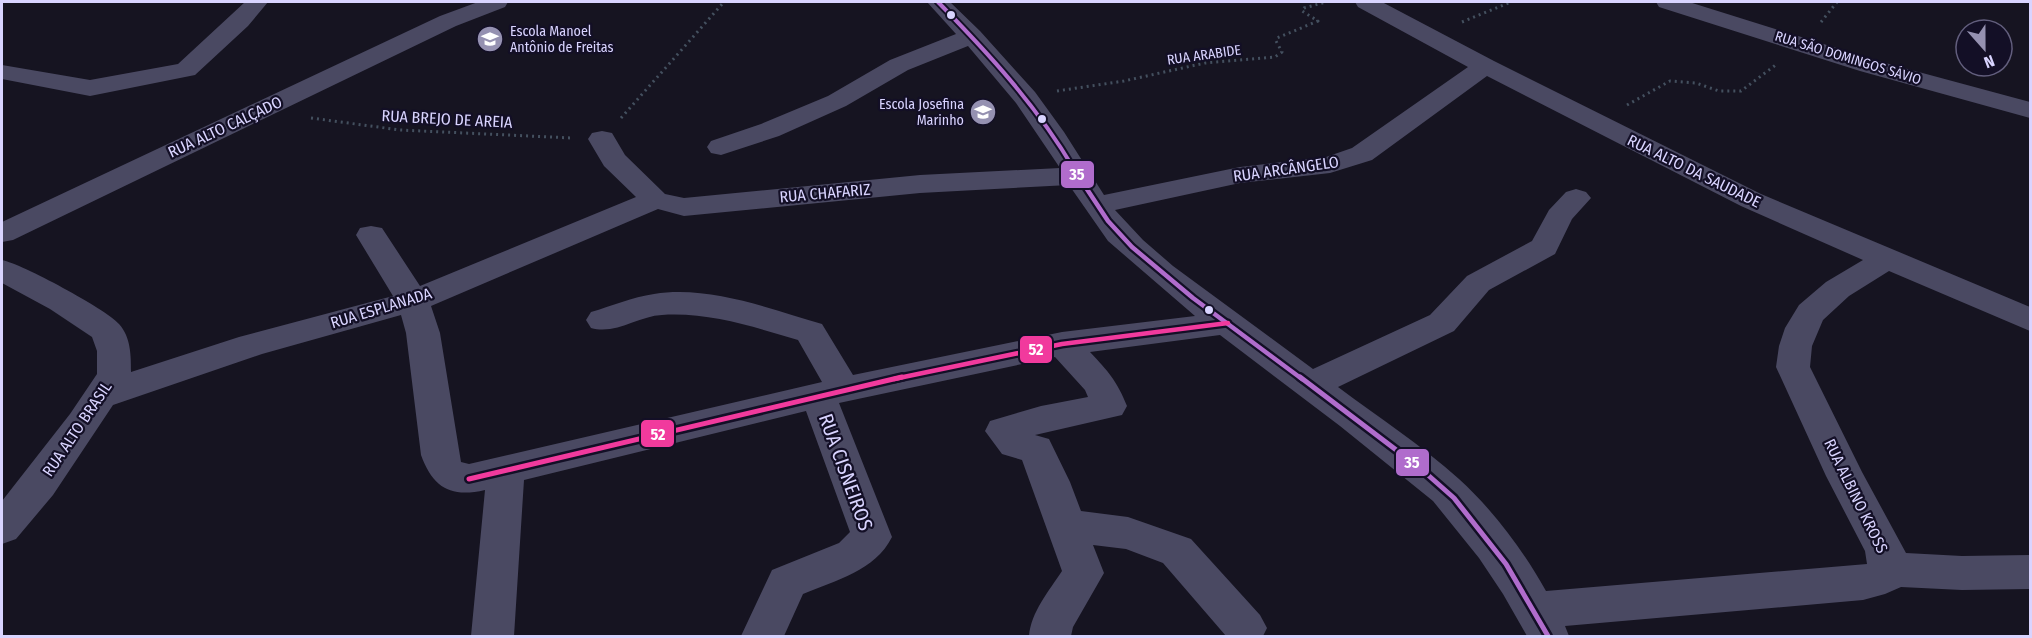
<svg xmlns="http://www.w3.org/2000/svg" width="2032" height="638" font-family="'Fira Sans Condensed',sans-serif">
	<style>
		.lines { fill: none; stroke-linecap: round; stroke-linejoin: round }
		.path { stroke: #44505f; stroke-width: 3; stroke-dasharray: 2 4; stroke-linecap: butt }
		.minor { fill: #4a4962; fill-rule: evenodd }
		.bus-1-far2-casing { stroke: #130f26; stroke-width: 8 }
		.bus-1-far1-casing { stroke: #130f26; stroke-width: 9 }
		.bus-1-casing { stroke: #130f26; stroke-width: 10 }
		.bus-2-far1-casing { stroke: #130f26; stroke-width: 9 }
		.bus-2-casing { stroke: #130f26; stroke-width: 10 }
		.bus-1-far2 { stroke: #b06ccc; stroke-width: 4 }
		.bus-1-far1 { stroke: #b06ccc; stroke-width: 4.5 }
		.bus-1 { stroke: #b06ccc; stroke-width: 5 }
		.bus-2-far1 { stroke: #f13a9d; stroke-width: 4.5 }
		.bus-2 { stroke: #f13a9d; stroke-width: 5 }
		.bus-dot { fill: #d9d4ff; stroke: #130f26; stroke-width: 2 }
		.labels { text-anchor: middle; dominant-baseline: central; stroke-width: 4.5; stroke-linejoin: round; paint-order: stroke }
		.far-poi-label { font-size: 14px; fill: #d9d4ff; stroke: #130f26; text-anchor: start }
		.far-street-label { font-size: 14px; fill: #d9d4ff; stroke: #130f26 }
		.street-label { font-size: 16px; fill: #d9d4ff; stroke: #130f26 }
		.near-street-label { font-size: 20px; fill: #d9d4ff; stroke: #130f26 }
		.line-badge { stroke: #130f26; stroke-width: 2 }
		.badge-label { font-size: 16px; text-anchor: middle; font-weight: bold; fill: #fff }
	</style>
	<rect width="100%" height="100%" fill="#161421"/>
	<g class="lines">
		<!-- path -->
		<path class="path" d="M1462,22L1511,2
			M1821,22L1837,2
			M1057,91L1124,81L1205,63L1275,57L1282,52L1276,41L1277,38L1318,21L1302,11L1304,8L1326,2
			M1627,105L1670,81L1696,83L1719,91H1741L1777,64
			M311,118L400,130L572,138
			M621,118L724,2"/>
		<!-- minor -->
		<path class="minor" d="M245,2H268L248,26L195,75L90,96L2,79V65L90,80L178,64Z
			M478,2H508L505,7L456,26L13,240L2,242V222L440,16Z
			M927,2H950L980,31L1035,92L1064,132L1104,195L1240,167L1326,157L1352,148L1468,67L1358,7L1355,2H1382L1494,61L1761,194L2030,307V331L1889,271L1849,296L1823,320L1812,346L1810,367L1862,472L1906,553L1962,556L2030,555V589L1962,590L1901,587L1885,594L1863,600L1565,626L1569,636H1527L1503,594L1479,558L1433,501L1340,426L1220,335L1090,352C1108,371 1117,381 1127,406L1122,415L1035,435L1049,439L1070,482L1081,511L1128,517L1191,539L1260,615L1267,628L1263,636H1226L1163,563L1126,549L1093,545L1104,573L1073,627L1071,636H1029C1031,612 1049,591 1062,571L1022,460L1002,454L985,431L990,421L1041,406L1088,397L1085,390L1055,357L839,403L892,537C875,571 836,580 803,594L784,636H741L772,570L839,543L850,532L806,411L524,480L514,636H471L485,490C451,498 433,488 421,455L406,333L401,315L262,354L113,405L53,495L16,539L2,544V501L70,414L97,374V351L92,337L50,309L2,283V260C22,264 106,309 119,324C131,337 131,356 131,372L239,337L393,296L356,235L360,228L371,226L382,228L420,286L636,197L604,166L588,139L592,133L602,131L612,133L625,155L665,194L684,198L920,175L1060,168L1016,103L968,46L908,70L846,106L779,136L721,155L711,153L707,147L711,141L761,124L828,96L890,60L956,34ZM1487,76L1741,206L1863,260L1826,282L1799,305L1785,328L1779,346L1776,367L1826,476L1865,551L1867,564L1546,591C1523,550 1493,510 1459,479C1421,445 1378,417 1338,387L1454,331L1489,290L1555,254L1572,219L1591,198L1586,192L1576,189L1566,192L1549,210L1532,241L1467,276L1430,315L1313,369L1173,266L1143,240L1115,210L1240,183L1330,173L1372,160ZM1069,185L1108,241L1195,316L1062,332L853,375L822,324C770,309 709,285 654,294C632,297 612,306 591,312L586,320L591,328C616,335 638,316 662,315C709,312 754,327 798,340L822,382L469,464L461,462L440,333L431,306L658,209L684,216L920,193Z
			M1656,2H1689L1878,61L2030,102V118L1860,71L1659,7Z"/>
		<defs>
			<path id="bus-1-far2" d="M938,2C989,54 1037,106 1074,169"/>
			<path id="bus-1-far1" d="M1073,168L1108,221L1132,247L1193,298L1302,379"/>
			<path id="bus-1" d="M1300,377L1420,468L1454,498L1506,564L1548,636"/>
			<path id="bus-2-far1" d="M894,379L1062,344L1228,323"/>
			<path id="bus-2" d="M469,479L902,377"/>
		</defs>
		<!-- bus-1-far2 casing -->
		<use href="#bus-1-far2" class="bus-1-far2-casing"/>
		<!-- bus-1-far1 casing -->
		<use href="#bus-1-far1" class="bus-1-far1-casing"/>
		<!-- bus-1 casing -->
		<use href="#bus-1" class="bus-1-casing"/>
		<!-- bus-2-far1 casing -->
		<use href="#bus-2-far1" class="bus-2-far1-casing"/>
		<!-- bus-2 casing -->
		<use href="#bus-2" class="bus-2-casing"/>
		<!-- bus-1-far2 -->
		<use href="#bus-1-far2" class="bus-1-far2"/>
		<!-- bus-1-far1 -->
		<use href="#bus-1-far1" class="bus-1-far1"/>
		<!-- bus-1 -->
		<use href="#bus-1" class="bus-1"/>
		<!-- bus-2-far1 -->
		<use href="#bus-2-far1" class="bus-2-far1"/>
		<!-- bus-2 -->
		<use href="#bus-2" class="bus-2"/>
	</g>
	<!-- icons -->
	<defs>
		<symbol id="school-disc" viewBox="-11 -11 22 22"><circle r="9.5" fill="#9591b1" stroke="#130f26"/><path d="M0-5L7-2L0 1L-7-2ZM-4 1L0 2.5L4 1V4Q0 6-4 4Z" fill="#fff"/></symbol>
	</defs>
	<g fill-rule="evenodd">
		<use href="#school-disc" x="475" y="24" width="30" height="30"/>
		<use href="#school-disc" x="968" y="97" width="30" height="30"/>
	</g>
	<!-- markers -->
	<g class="bus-dot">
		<circle cx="951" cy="15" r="5"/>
		<circle cx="1042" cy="119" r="5"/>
		<circle cx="1209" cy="310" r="5"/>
	</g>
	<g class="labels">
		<!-- far-poi labels -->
		<g class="far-poi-label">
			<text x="510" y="31">Escola Manoel<tspan x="510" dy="16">Antônio de Freitas</tspan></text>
			<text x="964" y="104" text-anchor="end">Escola Josefina<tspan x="964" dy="16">Marinho</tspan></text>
		</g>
		<!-- far-street labels -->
		<g class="far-street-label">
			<text transform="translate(1204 55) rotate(-8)">RUA ARABIDE</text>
			<text transform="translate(1848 58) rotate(17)">RUA SÃO DOMINGOS SÁVIO</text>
		</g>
		<!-- street labels -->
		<g class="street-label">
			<text transform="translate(447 119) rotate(3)">RUA BREJO DE AREIA</text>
			<text transform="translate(225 127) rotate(-25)">RUA ALTO CALÇADO</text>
			<text transform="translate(1286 169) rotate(-8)">RUA ARCÂNGELO</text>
			<text transform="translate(1694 171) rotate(26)">RUA ALTO DA SAUDADE</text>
			<text transform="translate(825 193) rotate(-5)">RUA CHAFARIZ</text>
			<text transform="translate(381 308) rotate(-17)">RUA ESPLANADA</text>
			<text transform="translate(77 429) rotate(-56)">RUA ALTO BRASIL</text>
			<text transform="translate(1856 496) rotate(64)">RUA ALBINO KROSS</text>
		</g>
		<!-- near-street labels -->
		<g class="near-street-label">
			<text transform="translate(846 472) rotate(70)">RUA CISNEIROS</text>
		</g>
	</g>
	<g class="line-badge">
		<rect x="1060" y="160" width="35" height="29" rx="6" fill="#b06ccc"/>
		<rect x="1019" y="335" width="34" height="29" rx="6" fill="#f13a9d"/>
		<rect x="640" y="419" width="35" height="29" rx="6" fill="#f13a9d"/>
		<rect x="1395" y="448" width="35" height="29" rx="6" fill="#b06ccc"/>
	</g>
	<g class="badge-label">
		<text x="1077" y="180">35</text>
		<text x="1036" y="355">52</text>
		<text x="658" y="440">52</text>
		<text x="1412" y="468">35</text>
	</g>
	<!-- border -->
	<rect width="2032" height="638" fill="none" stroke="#d9d4ff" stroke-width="6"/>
	<!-- north arrow -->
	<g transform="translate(1984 48) rotate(159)"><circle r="28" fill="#130f26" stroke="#625e7d" stroke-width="1.5"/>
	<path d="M0-4.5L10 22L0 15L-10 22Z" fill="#9591b1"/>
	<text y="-9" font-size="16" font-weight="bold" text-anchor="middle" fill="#d9d4ff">N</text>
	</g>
</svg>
